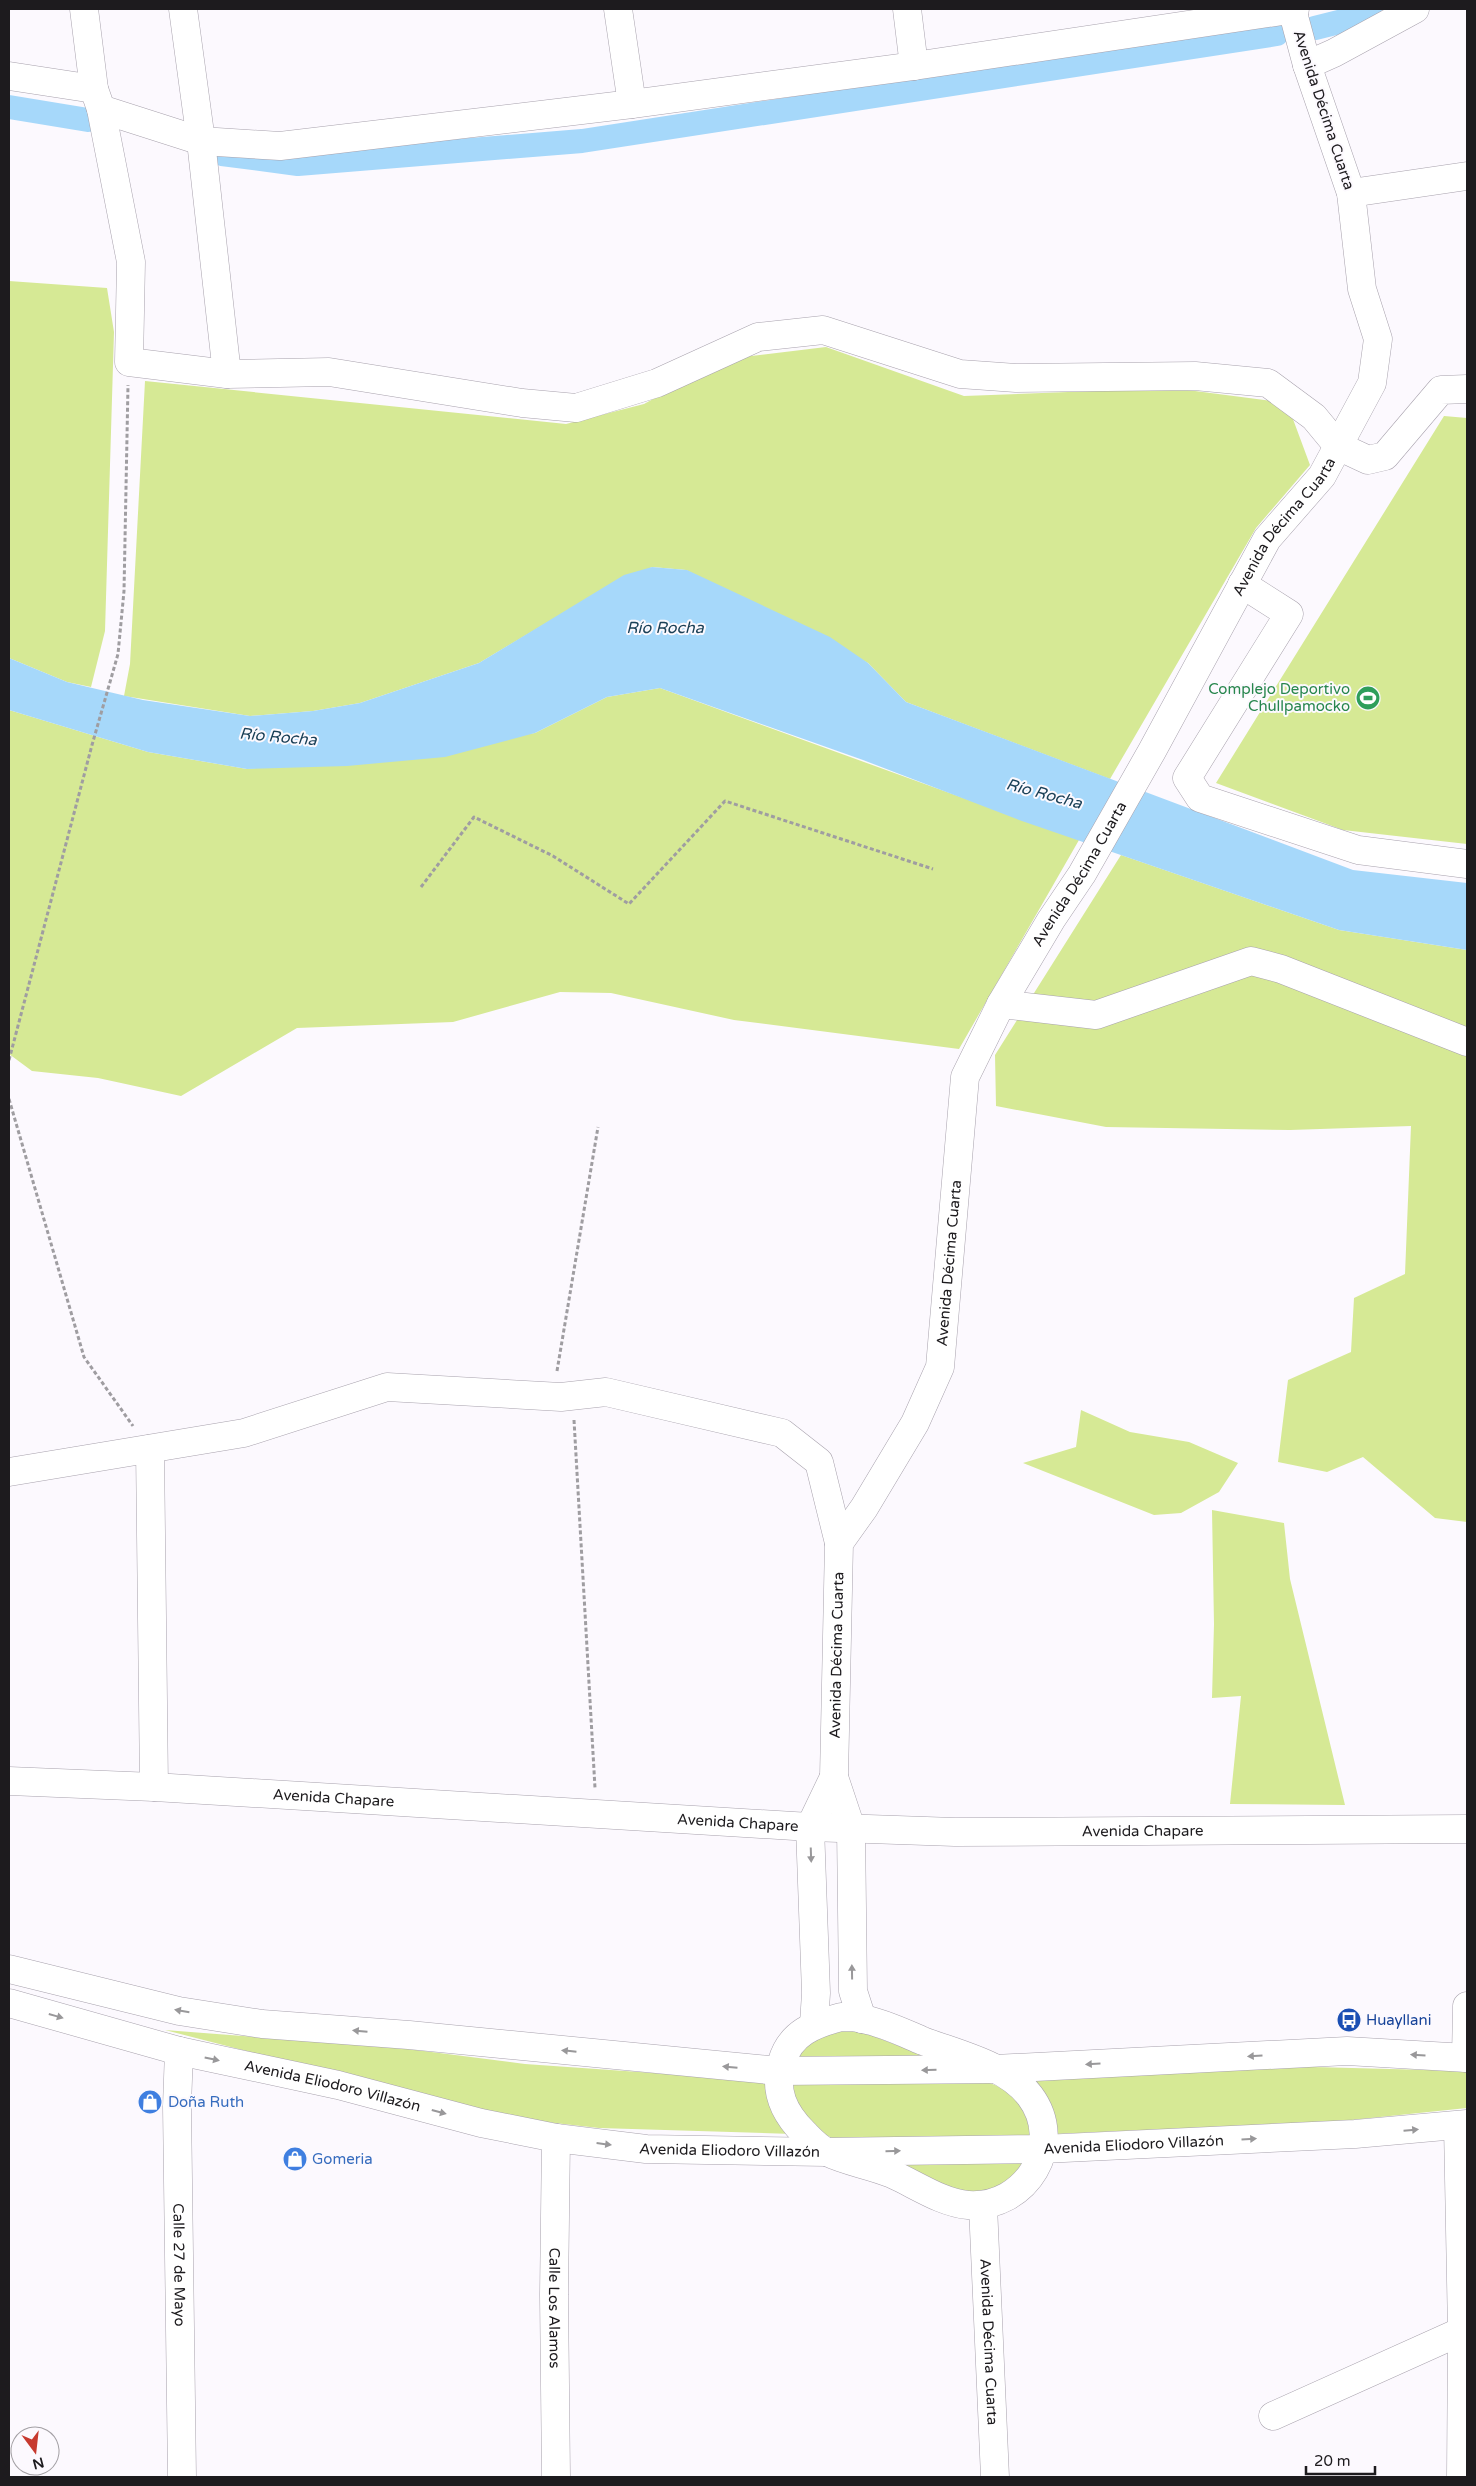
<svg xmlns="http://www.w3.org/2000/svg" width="1476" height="2486" font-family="'Varela Round',sans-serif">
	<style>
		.green { fill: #d6e995 }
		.water { fill: #a6d8fa }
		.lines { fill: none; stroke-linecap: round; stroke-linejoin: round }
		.canal { stroke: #a6d8fa; stroke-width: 24 }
		.minor-casing { stroke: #a8a2ad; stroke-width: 29 }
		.major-casing { stroke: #a8a2ad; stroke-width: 29 }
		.highway-casing { stroke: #a8a2ad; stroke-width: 29 }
		.path { stroke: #9f9da1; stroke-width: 3; stroke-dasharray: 4 2.5; stroke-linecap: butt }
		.minor { stroke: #fff; stroke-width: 28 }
		.major { stroke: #fff; stroke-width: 28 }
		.highway { stroke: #fff; stroke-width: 28 }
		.oneway { fill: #99989a }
		.labels { text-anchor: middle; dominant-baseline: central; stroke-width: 4; stroke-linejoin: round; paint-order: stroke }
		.street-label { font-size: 15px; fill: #1d1b1e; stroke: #fcf9fe }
		.leisure-label { font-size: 15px; fill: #27864d; stroke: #fcf9fe; text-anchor: end }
		.transit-label { font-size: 15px; fill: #164399; stroke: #fcf9fe; text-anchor: start }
		.shop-label { font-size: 15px; fill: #366cbe; stroke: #fcf9fe; text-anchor: start }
		.water-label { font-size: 16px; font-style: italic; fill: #1a4057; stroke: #fcf9fe }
	</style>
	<rect width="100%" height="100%" fill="#fcf9fe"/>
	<!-- green -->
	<path class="green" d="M9,281L107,288L114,332L105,631L91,687L67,682L9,658Z
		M826,347L964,396L1172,388L1287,403L1310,465L1256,528L1110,779L906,702L868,663L686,570L652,567L548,622L479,663L360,703L313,711L250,716L124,696L130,664L145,381L566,424L644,404L726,359Z
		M1444,416L1467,418V844L1343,830L1216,783Z
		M660,688L1079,840L959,1049L734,1020L611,993L560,992L453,1022L297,1028L181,1096L98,1078L32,1071L9,1054V710L148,752L247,769L535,733L607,697Z
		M1121,855L1339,930L1467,950V1522L1435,1518L1363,1457L1327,1472L1278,1462L1288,1380L1351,1352L1354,1298L1405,1274L1411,1126L1290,1130L1106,1127L996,1106L995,1055Z
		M1081,1410L1130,1432L1189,1442L1238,1463L1219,1492L1181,1513L1154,1515L1023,1463L1076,1447Z
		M1212,1510L1284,1523L1290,1579L1345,1805L1230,1804L1241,1696L1212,1698L1214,1624Z
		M165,2030L408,2049L525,2064L769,2081L793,2134L599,2128L501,2117Z
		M837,2030L860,2031L933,2059L797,2058C809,2042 819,2035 837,2030Z
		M1275,2066L1467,2071V2108L1332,2122L1055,2134L1027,2078Z
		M986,2082C1017,2091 1024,2106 1032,2137L834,2139L822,2133L798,2113L789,2083Z
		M897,2163H1025C1013,2184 988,2197 964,2193C948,2190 913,2170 897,2163Z"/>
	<!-- water -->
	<path class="water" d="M652,567L687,570L830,637L868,663L906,702L1353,870L1467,883V950L1339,930L1019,820L863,760L660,688L607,697L535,733L445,757L347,766L247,769L148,752L9,710V658L67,682L143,700L250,716L313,711L360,703L479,663L624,575Z"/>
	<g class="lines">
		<!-- canal -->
		<path class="canal" d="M1315,28L1351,19L1370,9
			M9,107L88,120
			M222,154L298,164L582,141L1277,34"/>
		<defs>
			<g id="minor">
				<path d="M84,9L94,89"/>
				<path d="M183,9L201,141L227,374"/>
				<path d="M618,9L632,104"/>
				<path d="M907,9L914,66"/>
				<path d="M1307,65L1334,53L1415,9"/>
				<path d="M9,76L94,89L101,109L201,141L280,146L632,104L914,66L1295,9"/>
				<path d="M101,109L131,262L129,362L227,374L329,372L522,403L576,408L657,383L758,337L823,330L960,374L1016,378L1195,376L1268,383L1314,417L1338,446L1368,460L1385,456L1441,390L1467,389"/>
				<path d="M1351,193L1467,176"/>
				<path d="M1242,584L1289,614L1187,778L1200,798L1358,850L1467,864"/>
				<path d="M1001,1004L1096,1015L1251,961L1281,969L1467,1042"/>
				<path d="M150,1449L154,1787"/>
				<path d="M9,1472L244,1433L387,1387L561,1397L606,1392L782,1433L819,1462L839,1543"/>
				<path id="s1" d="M179,2051L177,2106L182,2477"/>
				<path d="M1466,2058L1467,2006"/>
				<path d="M1458,2126L1462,2331L1461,2477"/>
				<path id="s2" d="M556,2138L554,2295L556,2477"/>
				<path d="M1273,2416L1462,2331"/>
			</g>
			<g id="major">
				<path id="s3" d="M9,1781L154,1787L810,1827L955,1832L1467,1829"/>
				<path d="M841,2017C848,2017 856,2017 863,2019C884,2023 904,2033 923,2041C957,2054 1007,2065 1030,2096C1066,2144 1026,2209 968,2205C942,2203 915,2184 892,2174C871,2165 847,2162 827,2152C818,2148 811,2140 804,2133C784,2113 773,2091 782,2062C790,2033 814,2024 841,2017Z"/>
				<path id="s4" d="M862,2019L853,1991L851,1828L834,1777L839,1543L864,1508L915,1423L940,1367L965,1077L1001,1004L1051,920L1082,874L1152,751L1267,539L1322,476L1372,383L1378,339L1362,289L1351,193L1307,65L1292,9"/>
				<path d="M814,2024L816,1993L810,1827L834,1777"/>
				<path id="s5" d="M983,2206L995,2477"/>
			</g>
			<g id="highway">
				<path d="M9,1969L179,2011L262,2024L409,2035L779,2071L995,2069L1347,2051L1467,2058"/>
				<path id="s6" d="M9,2003L179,2051L338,2085L481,2123L556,2138L646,2149L826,2152L1043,2149L1355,2134L1467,2124"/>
			</g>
		</defs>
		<!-- minor casing -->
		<use href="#minor" class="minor-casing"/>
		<!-- major casing -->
		<use href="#major" class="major-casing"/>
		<!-- highway casing -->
		<use href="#highway" class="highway-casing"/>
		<!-- path -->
		<path class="path" d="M421,887L474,817L553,856L629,904L725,801L933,869
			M9,1060L92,745L118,654L124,591L128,385
			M9,1099L84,1357L133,1426
			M557,1371L598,1127
			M574,1420L595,1788"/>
		<!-- minor -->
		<use href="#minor" class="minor"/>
		<!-- major -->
		<use href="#major" class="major"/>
		<!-- highway -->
		<use href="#highway" class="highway"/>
	</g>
	<!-- one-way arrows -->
	<defs><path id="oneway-solid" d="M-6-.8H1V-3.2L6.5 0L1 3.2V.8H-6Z" transform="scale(1.25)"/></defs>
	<g class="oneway">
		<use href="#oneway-solid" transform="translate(811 1855) rotate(88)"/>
		<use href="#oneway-solid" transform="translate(852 1972) rotate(-91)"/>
		<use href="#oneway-solid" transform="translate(182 2011) rotate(-170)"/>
		<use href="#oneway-solid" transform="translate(56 2016) rotate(16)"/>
		<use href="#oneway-solid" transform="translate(360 2031) rotate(-175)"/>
		<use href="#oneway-solid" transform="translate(569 2051) rotate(-174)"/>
		<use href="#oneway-solid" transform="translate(1418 2055) rotate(-177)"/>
		<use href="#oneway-solid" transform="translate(1255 2056) rotate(177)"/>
		<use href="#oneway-solid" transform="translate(212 2059) rotate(12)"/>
		<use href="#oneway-solid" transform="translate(1093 2064) rotate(177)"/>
		<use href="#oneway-solid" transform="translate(730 2067) rotate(-175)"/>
		<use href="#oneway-solid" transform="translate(929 2070) rotate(179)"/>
		<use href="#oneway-solid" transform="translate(439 2112) rotate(15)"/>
		<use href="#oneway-solid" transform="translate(1411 2130) rotate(-5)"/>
		<use href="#oneway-solid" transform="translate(1249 2139) rotate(-3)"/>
		<use href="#oneway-solid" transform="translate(604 2144) rotate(7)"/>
		<use href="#oneway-solid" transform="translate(893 2151) rotate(-1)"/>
	</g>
	<!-- icons -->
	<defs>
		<symbol id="stadium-disc" viewBox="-11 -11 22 22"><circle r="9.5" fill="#2e9e5b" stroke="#fcf9fe"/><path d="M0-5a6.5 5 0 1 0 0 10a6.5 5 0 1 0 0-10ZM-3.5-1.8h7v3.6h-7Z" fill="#fff"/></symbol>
		<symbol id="bus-disc" viewBox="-11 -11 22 22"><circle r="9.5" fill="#1a4fb4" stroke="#fcf9fe"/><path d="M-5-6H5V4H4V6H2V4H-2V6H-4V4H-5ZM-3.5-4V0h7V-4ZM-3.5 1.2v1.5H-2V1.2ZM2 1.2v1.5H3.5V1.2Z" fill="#fff"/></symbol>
		<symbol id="shop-disc" viewBox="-11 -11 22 22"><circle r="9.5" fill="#3f7fe0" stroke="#fcf9fe"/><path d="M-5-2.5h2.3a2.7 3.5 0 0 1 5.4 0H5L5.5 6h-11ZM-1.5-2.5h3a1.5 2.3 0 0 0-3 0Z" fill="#fff"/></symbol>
	</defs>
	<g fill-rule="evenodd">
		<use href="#stadium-disc" x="1354" y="684" width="28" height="28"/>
		<use href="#bus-disc" x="1335" y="2006" width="28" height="28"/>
		<use href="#shop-disc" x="136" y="2088" width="28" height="28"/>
		<use href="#shop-disc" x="281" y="2145" width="28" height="28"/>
	</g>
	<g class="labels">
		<!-- street labels -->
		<g class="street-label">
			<text transform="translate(1324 110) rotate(72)">Avenida Décima Cuarta</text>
			<text stroke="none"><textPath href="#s4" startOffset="1612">Avenida Décima Cuarta</textPath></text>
			<text stroke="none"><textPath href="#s4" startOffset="1208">Avenida Décima Cuarta</textPath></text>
			<text stroke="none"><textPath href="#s4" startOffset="788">Avenida Décima Cuarta</textPath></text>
			<text stroke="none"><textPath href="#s4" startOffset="368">Avenida Décima Cuarta</textPath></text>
			<text stroke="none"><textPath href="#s3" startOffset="325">Avenida Chapare</textPath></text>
			<text stroke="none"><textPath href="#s3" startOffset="730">Avenida Chapare</textPath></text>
			<text stroke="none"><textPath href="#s3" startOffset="1135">Avenida Chapare</textPath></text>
			<text stroke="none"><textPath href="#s6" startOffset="334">Avenida Eliodoro Villazón</textPath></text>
			<text stroke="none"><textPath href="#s6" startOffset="1142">Avenida Eliodoro Villazón</textPath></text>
			<text stroke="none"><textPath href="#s6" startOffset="738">Avenida Eliodoro Villazón</textPath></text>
			<text stroke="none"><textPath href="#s1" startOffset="214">Calle 27 de Mayo</textPath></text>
			<text stroke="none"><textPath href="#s2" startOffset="170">Calle Los Alamos</textPath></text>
			<text stroke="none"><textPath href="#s5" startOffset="136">Avenida Décima Cuarta</textPath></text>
		</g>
		<!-- leisure labels -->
		<g class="leisure-label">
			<text x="1350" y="689">Complejo Deportivo<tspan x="1350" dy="17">Chullpamocko</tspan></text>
		</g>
		<!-- transit labels -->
		<g class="transit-label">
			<text x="1366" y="2020">Huayllani</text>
		</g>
		<!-- shop labels -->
		<g class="shop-label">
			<text x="168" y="2102">Doña Ruth</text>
			<text x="312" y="2159">Gomeria</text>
		</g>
		<!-- water labels -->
		<g class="water-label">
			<text x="665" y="628">Río Rocha</text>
			<text transform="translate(278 737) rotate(5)">Río Rocha</text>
			<text transform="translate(1044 794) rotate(15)">Río Rocha</text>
		</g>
	</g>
	<!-- border -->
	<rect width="1476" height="2486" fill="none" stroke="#1d1b1e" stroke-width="20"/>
	<!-- north arrow -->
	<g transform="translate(35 2451) rotate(165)"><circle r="24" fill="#fcf9fe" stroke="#a3a0a4"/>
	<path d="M0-4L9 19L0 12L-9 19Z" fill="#c73a2f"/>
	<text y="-8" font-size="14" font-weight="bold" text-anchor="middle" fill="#1d1b1e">N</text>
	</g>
	<!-- scale -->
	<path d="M1306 2466v8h69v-8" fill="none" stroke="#1d1b1e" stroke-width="2.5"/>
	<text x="1314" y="2466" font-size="15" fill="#1d1b1e" stroke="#fcf9fe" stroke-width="4" paint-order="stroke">20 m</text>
</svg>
